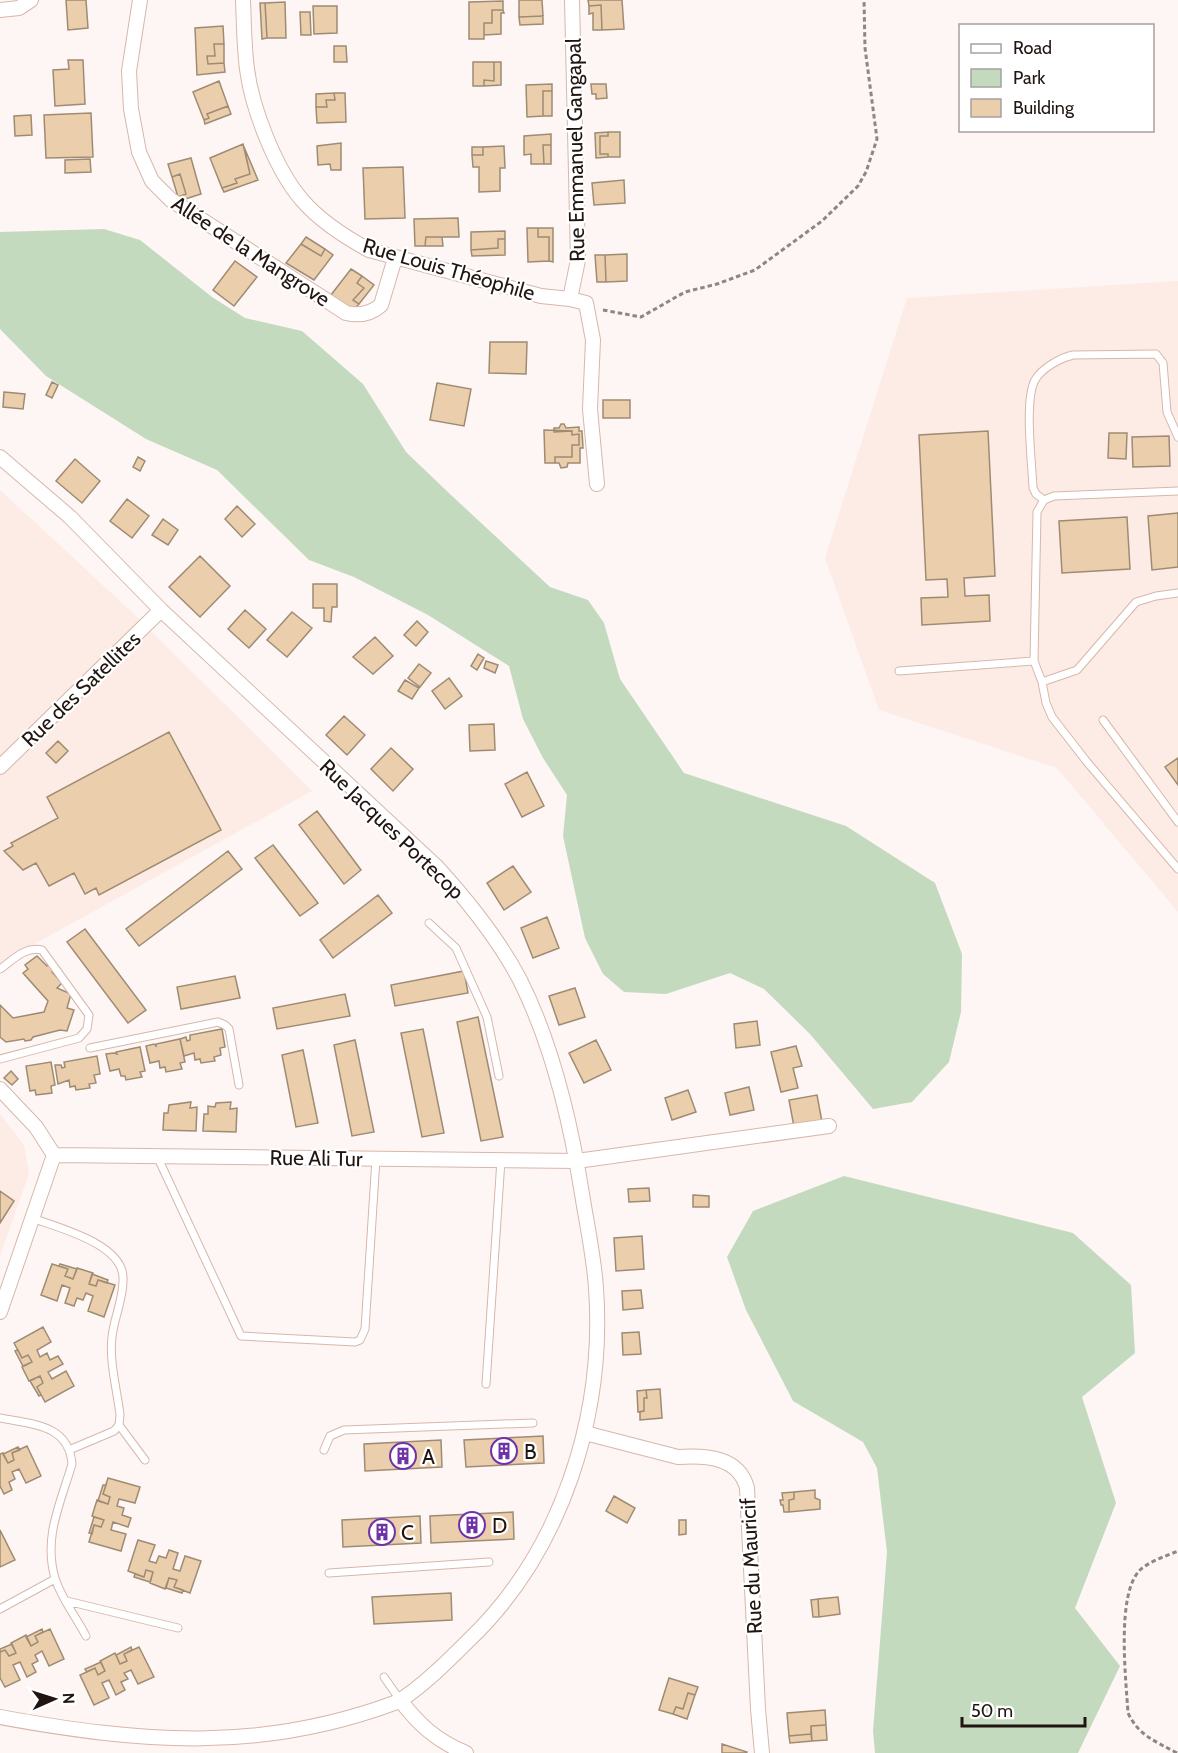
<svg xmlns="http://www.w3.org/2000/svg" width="1178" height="1753" font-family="Cabin,sans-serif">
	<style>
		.built { fill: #fdece5 }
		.green { fill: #c4dabf }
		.building { fill: #ebcfad; stroke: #9f8b73; stroke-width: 1.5 }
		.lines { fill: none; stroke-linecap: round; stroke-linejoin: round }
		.service-casing { stroke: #d7b7aa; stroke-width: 9 }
		.minor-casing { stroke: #d7b7aa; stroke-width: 16 }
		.path { stroke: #8f8582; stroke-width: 3; stroke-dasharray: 4.5 3; stroke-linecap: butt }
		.service { stroke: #fff; stroke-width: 7 }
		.minor { stroke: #fff; stroke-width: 14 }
		.labels { text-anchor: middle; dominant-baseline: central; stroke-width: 4.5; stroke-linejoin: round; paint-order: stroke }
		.street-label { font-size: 21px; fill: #211511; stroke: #fff }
		.poi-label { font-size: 21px; fill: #211511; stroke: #fff; text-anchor: start }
	</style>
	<rect width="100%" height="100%" fill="#fdf6f4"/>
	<!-- built -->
	<path class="built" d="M1178,281V912L1057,768L879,710L825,558L907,298Z
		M0,490L133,613L312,791L0,963Z
		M0,1114L24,1145L29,1174L0,1256Z"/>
	<!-- green -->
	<path class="green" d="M104,229L140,240L212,297L245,318L302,331L363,384L406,452L451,495L550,587L588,600L604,623L620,679L684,773L846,826L935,883L962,954L961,1012L949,1062L912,1102L873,1109L810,1034L764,989L730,973L666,994L624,992L603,974L585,938L563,836L567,795L543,758L523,719L509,666L428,615L354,577L309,560L217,470L146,439L46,376L0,329V232Z
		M844,1176L1073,1233L1131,1285L1135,1353L1082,1397L1116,1503L1075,1608L1120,1666L1078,1753H875L873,1731L887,1552L877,1468L863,1442L793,1401L746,1310L727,1257L753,1211Z"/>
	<!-- building -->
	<path class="building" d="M66,0H86L88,28L68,30Z
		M519,0H542L543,16L519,17Z
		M588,0H622L624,29L602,30L601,5L589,6Z
		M503,1V10H492V23H484V39H469V2Z
		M285,2L286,38H267L265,3Z
		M260,3H265L267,38L262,39Z
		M601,5L602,30H593V13L589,14V6Z
		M313,6H337V33L314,34Z
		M492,10H503L504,13H501V34L484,35V23H492Z
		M300,12H310L311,35H301Z
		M543,16V24L520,25L519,17Z
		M223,26L224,44H214L215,56H207L208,64L224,63L225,72L197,75L195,28Z
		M214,44H224V63L208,64L207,56H215Z
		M334,46H346L347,62H334Z
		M68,60H83L85,104L55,106L53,70L69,69Z
		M473,62H494V81L484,80V86H473Z
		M494,62H501V85L484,86V80L494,81Z
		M219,81L228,106L207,114L209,118L204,120L193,92Z
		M552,84V91H543V116L527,117L526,85Z
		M591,84H606L607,98L596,99V94H592Z
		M543,91H552V116H543Z
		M334,93L335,100H326L327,107H316V94Z
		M334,93H345L346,122L317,123L316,107H327L326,100H335Z
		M228,106L231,114L205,124L204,120L209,118L207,114Z
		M91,113L93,157L46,158L44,115Z
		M31,115L32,135L15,136L14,116Z
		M608,132V136H600V154H608V157L596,158L595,133Z
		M608,132H620V157H608V154H600V136H608Z
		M551,134V145H543L544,164H531V154L524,155V136Z
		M341,143V170H331L330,164L318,165L317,146Z
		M243,144L250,174L235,179L237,183L222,188L210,158Z
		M543,145H551V164H544Z
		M504,146L505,168H500V191L479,192V167H473L472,155H483V147Z
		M244,147L258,180L224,192L222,188L237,183L235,179L250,174Z
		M472,147H483V155H472Z
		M191,158L201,194L179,201L178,197L186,194L180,174L172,177L168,164Z
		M90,159L91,172L65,173V160Z
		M403,167L405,218L365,219L363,168Z
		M180,174L186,194L178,197L172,177Z
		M624,180L625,203L594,205L592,183Z
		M458,218L459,237H426L425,246H415L414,219Z
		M527,228H538V237H549V261L528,262Z
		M538,228H553V262L549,261V237H538Z
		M505,231V239H498V248L471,250V232Z
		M306,237L325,249L321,256L301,244Z
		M426,237H442L443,246H425Z
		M498,239H505V255L472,256L471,250L498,248Z
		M301,244L321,256L325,249L333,255L314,280L286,263Z
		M627,254V281L606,282L605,255Z
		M595,255H605L606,282H597Z
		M235,261L257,277L234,306L213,290Z
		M351,269L362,276L357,283L364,288L353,300L359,304L352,312L331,295Z
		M362,276L374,285L359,304L353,300L364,288L357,283Z
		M490,342H527L526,374L489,373Z
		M52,382L58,385L52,398L46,395Z
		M437,383L471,389L464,426L430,420Z
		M4,392L25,394L23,409L3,407Z
		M603,400H630V418H603Z
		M561,424H564L566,428L579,427V431H582L583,448H580V463H568L567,467L561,468L559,463H555V457H572V445H579V434L572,435V431L554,432V428H559Z
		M544,430L572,431V435L579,434V445H572V457H555V463H545Z
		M988,431L995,576L964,578L965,596L989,595L990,621L922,625L921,598L948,597L947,579L926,580L919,435Z
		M1109,433H1127L1126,459L1108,458Z
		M1169,436L1170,466L1133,467L1132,437Z
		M138,457L145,461L140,471L133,467Z
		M75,459L100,481L82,503L56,481Z
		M127,499L149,516L132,538L110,521Z
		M237,506L255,524L242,537L225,519Z
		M1178,513V567L1152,570L1148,516Z
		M1127,517L1130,569L1062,573L1059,521Z
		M163,519L178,530L168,545L152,535Z
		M200,556L230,586L200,617L169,587Z
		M313,584H337V607H332L331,622L324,621V608H313Z
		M245,610L266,629L249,648L228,629Z
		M292,612L312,628L287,657L267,640Z
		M417,621L428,632L416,646L404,635Z
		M375,637L393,656L373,674L353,657Z
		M478,654L484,658L477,670L471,666Z
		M486,661L498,665L495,673L484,668Z
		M419,664L431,673L420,687L408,678Z
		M449,678L462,696L445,709L432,691Z
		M405,680L419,688L412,699L398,691Z
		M344,716L365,735L347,755L326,735Z
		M494,724L495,750L470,751L469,725Z
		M169,732L221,830L99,895L96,888L85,894L74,873L49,886L36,863L23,870L4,851L13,846L11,843L58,818L47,797Z
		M58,741L68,751L56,763L46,753Z
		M391,748L413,769L393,791L371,769Z
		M1178,758V785L1165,767Z
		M527,772L544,806L522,817L505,784Z
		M317,811L361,870L344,884L299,825Z
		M273,845L318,903L300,916L255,858Z
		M228,851L242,869L139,946L126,929Z
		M513,866L531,892L504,910L487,883Z
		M378,895L392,913L333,958L320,940Z
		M547,917L559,948L533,958L521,928Z
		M85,929L146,1010L128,1023L67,942Z
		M37,956L47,966L48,964L54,970L52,972L62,983L57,988L71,994L67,1008L74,1010L67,1031L60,1030L33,1037L31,1040L25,1041L24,1039L6,1042L0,1037V1005L13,1018L44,1012L48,1001L23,973L28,969L25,965Z
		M464,971L468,993L395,1006L391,985Z
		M235,976L240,998L181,1009L177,987Z
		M575,988L585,1017L559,1025L549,996Z
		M345,994L350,1016L277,1029L273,1008Z
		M478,1017L503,1137L481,1141L457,1022Z
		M757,1021L760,1045L736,1048L734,1024Z
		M222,1029L225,1047L220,1048L221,1055L214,1057L215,1061L201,1063L200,1059L195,1060L194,1053L184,1056L180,1039L186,1037L187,1041L190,1040V1035Z
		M423,1029L444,1133L422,1137L401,1033Z
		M180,1039L185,1062L180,1063L182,1069L166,1072L165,1067L160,1068L159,1061L150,1063L146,1046L154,1044L156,1046V1044Z
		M355,1040L374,1132L352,1136L334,1045Z
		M596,1040L611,1070L584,1083L569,1053Z
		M796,1046L802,1066L793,1068L798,1088L781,1092L771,1052Z
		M140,1047L145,1071L140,1072L142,1077L126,1080L125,1076H121L119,1069L110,1071L106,1054L114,1053L117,1054L116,1052Z
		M303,1050L318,1123L296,1127L282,1055Z
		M97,1056L100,1074L94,1075L96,1083L89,1084L90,1088L76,1090L75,1086L70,1087L69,1080L58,1084L55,1065H61L62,1068L65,1067L64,1062Z
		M51,1062L55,1085L51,1086L52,1093L36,1095L35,1090L30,1091L26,1066Z
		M11,1071L18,1079L12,1085L4,1078Z
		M749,1087L754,1110L730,1115L725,1093Z
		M688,1090L696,1112L672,1120L665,1098Z
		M817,1095L822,1122L794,1127L789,1100Z
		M191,1102L190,1108L197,1107L196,1131L163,1130L164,1113H168L169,1105Z
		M231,1102L230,1109L237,1108L236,1132L203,1131L204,1114H208V1106L215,1107L216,1103Z
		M649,1188L650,1201L629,1202L628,1189Z
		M0,1191L14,1201L0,1223Z
		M693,1195L709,1196V1207H693Z
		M642,1236L644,1269L616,1271L614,1238Z
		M52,1264L68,1269L65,1276L73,1279L77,1268L93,1273L89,1284L96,1286L98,1280L115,1285L104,1317L88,1311L93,1296L86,1293L83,1300L77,1298L74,1306L65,1303L70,1288L62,1285L57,1301L41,1295Z
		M60,1264L77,1269L73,1279L65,1276L68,1269L59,1266Z
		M92,1274L108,1280L107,1283L98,1280L96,1286L89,1284Z
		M641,1290L643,1308L623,1310L622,1291Z
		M43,1327L51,1342L37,1350L40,1357L47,1353L50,1360L58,1356L63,1364L48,1372L52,1379L66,1371L74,1386L45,1402L37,1387L43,1383L40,1376L29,1381L22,1367L32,1362L28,1355L22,1358L14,1343Z
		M639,1332L641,1354L623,1355L622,1333Z
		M18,1350L22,1358L28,1355L32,1362L23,1366L15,1351Z
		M40,1376L43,1383L37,1387L41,1395L39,1396L30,1381Z
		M660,1389L662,1418L640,1420V1412L644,1411V1398H647L646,1390Z
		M646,1390L647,1398H644V1411L638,1412L637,1391Z
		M543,1436L544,1463L466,1467L464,1440Z
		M441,1440L442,1467L365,1471L364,1444Z
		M27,1446L41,1476L26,1483L19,1469L12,1472L15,1479L9,1482L12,1490L4,1494L0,1486V1454L3,1453L8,1463L14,1460L12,1453Z
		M18,1447L20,1450L12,1453L14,1460L8,1463L3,1454Z
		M108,1478L140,1487L135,1503L119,1499L117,1506L124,1508L122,1515L131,1518L128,1527L113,1522L111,1530L126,1534L121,1551L89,1542L94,1525L101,1527L104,1520L92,1516L97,1500L108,1504L110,1497L103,1494Z
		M103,1485H106L103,1494L110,1497L108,1504L98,1501Z
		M815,1490V1498L820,1500V1509L789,1512V1500L794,1499V1492Z
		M794,1492V1499L789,1500V1512H784L783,1505H781L780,1500H783L782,1493Z
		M614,1496L635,1508L627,1523L606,1511Z
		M513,1512L514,1539L431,1543L430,1516Z
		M420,1516L421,1543L343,1547L342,1520Z
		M94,1517L104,1520L101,1527L94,1525L92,1534L89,1533Z
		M679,1520H686V1534L679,1535Z
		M0,1530L15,1560L0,1567Z
		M138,1540L155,1545L149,1561L156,1563L159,1556L166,1558L169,1550L178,1553L173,1569L180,1571L185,1556L201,1561L190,1593L174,1587L177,1580L169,1578L165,1589L150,1583L153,1572L146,1570L144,1577L128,1571Z
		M146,1570L153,1572L150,1582L134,1577L135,1574L144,1577Z
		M169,1578L177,1580L174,1587L183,1590L182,1593L166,1588Z
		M451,1593L452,1620L374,1624L372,1597Z
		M838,1597L840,1614L819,1617L818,1599Z
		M818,1599L819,1617H813L811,1600Z
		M42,1629L43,1632L35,1636L38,1642L31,1646L26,1637Z
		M50,1629L64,1659L49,1666L42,1651L35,1655L38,1661L32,1664L36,1672L27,1677L20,1662L13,1665L20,1680L5,1687L0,1678V1652L5,1650L9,1656L16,1653L11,1643L26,1635L31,1646L38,1642L35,1636Z
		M12,1644L16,1653L9,1656L5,1650L0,1652V1649Z
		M131,1647L132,1650L124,1654L127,1661L120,1664L116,1655Z
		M139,1647L154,1677L138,1684L131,1670L124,1673L128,1679L121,1682L125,1690L116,1695L109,1680L102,1683L109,1698L94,1705L80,1675L95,1668L98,1675L105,1671L100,1661L115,1653L120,1664L127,1661L124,1654Z
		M101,1662L105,1671L98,1675L95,1668L87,1672L85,1669Z
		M669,1678L698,1687L695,1695L688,1693L683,1709L676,1707L673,1714L659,1710Z
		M688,1693L695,1695L687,1719L673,1714L676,1707L683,1709Z
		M825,1710L826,1725L811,1726V1734L789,1736L787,1713Z
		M826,1725L827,1740L812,1741L811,1726Z
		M811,1734L812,1741L790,1743L789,1736Z
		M722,1744L747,1752L746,1753H722Z"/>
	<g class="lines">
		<defs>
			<path id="service" d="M1178,491L1054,496L1044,500L1037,512L1034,661L1042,682L1046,703L1052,717L1087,762L1178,869
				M1044,500L1036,494L1033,488C1032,463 1024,400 1035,380C1042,368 1060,358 1073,355L1156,354L1163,363L1167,412L1178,437
				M899,671L1034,661
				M1042,682L1077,670L1136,602L1156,596L1178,593
				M1103,720L1178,822
				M429,923L456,948L487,1017L499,1076
				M0,969C13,960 25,946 42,950L89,1015L87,1029L79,1038L0,1059
				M90,1048L218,1022L225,1025L229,1029L239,1085
				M157,1156L241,1336L355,1342L360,1340L365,1329L376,1159
				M32,1218C59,1228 123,1244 123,1278C124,1298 114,1317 112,1337C109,1362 117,1389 120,1415L119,1425L114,1431L69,1450
				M486,1384L501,1160
				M0,1418C31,1424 69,1424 72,1464C61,1502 43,1537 55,1578C61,1598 76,1617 86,1636
				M119,1425L145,1460
				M324,1450L330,1436L344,1430L533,1423
				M329,1573L489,1562
				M67,1601L178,1628
				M0,1609L55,1579
				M384,1677L400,1700"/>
			<path id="minor" d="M140,0L129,71L131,109L139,152L152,181L171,200L346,313C359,316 371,314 381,305L395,258
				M243,0C244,23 244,46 247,69C252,109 276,170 302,200C320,221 345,237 369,250L541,296L570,299L586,303L593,340L590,409L597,484
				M0,10L19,8L31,0
				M570,299L578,260L572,0
				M0,457L70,517L161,610L436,866C468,901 498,938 520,980C552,1044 571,1124 582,1194C587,1225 594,1257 596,1288C605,1415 562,1551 469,1640C450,1659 420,1689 397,1702C261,1753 142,1743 0,1717
				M0,767L161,610
				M0,1089L36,1127L54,1155L0,1312
				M54,1155L577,1161L829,1126
				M585,1433L678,1457C706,1455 739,1457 747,1488L758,1709L762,1753
				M400,1700C419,1725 437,1741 466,1753"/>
		</defs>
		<!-- service casing -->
		<use href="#service" class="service-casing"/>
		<!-- minor casing -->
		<use href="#minor" class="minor-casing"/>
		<!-- path -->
		<path class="path" d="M603,310L641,317L685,292L717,284L755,270L822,221L858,186L866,172L877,139L865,48L864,0
			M1177,1753C1155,1741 1139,1736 1128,1713C1126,1679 1116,1594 1140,1570C1150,1561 1166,1556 1178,1551"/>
		<!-- service -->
		<use href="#service" class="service"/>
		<!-- minor -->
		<use href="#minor" class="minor"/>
	</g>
	<!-- icons -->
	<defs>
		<symbol id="building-ring" viewBox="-11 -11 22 22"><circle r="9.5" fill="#fff" stroke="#6e33a9" stroke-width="1.5"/><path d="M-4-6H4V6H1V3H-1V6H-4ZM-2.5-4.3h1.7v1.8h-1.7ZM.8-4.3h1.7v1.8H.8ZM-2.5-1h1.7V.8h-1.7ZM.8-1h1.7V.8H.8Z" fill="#6e33a9"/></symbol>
	</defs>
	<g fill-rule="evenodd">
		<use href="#building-ring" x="489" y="1436" width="30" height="30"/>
		<use href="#building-ring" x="388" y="1441" width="30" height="30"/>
		<use href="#building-ring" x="457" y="1510" width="30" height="30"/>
		<use href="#building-ring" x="367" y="1517" width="30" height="30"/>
	</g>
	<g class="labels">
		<!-- street labels -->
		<g class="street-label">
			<text transform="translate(575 150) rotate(-91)">Rue Emmanuel Gangapal</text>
			<text transform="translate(251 251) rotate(33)">Allée de la Mangrove</text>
			<text transform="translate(449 269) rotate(16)">Rue Louis Théophile</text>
			<text transform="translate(81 689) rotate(-44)">Rue des Satellites</text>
			<text transform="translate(392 829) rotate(44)">Rue Jacques Portecop</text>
			<text transform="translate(316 1158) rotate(1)">Rue Ali Tur</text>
			<text transform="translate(751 1566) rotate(-93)">Rue du Mauricif</text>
		</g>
		<!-- poi labels -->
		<g class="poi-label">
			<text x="524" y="1451">B</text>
			<text x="422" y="1456">A</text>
			<text x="492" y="1525">D</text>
			<text x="401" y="1532">C</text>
		</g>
	</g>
	<!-- legend -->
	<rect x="959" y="24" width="195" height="108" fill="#ffffff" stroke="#a6a1a0" stroke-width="1.5"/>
	<rect x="971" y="44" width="30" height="9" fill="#ffffff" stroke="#a6a1a0" stroke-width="1.5"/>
	<text x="1013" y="54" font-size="18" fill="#211511">Road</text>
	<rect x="971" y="69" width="30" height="18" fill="#c4dabf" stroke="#a6a1a0" stroke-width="1.5"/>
	<text x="1013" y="84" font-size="18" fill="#211511">Park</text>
	<rect x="971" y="99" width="30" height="18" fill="#ebcfad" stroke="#a6a1a0" stroke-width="1.5"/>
	<text x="1013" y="114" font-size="18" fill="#211511">Building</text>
	<!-- north arrow -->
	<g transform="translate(54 1699) rotate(87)" stroke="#ffffff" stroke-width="4.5" paint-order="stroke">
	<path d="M0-4.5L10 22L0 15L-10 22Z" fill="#211511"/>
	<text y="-9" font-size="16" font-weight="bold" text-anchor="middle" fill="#211511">N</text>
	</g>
	<!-- scale -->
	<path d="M962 1717v9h123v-9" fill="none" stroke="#211511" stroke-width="3"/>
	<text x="971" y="1717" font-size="18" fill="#211511" stroke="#ffffff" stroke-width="4.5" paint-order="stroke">50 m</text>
</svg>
